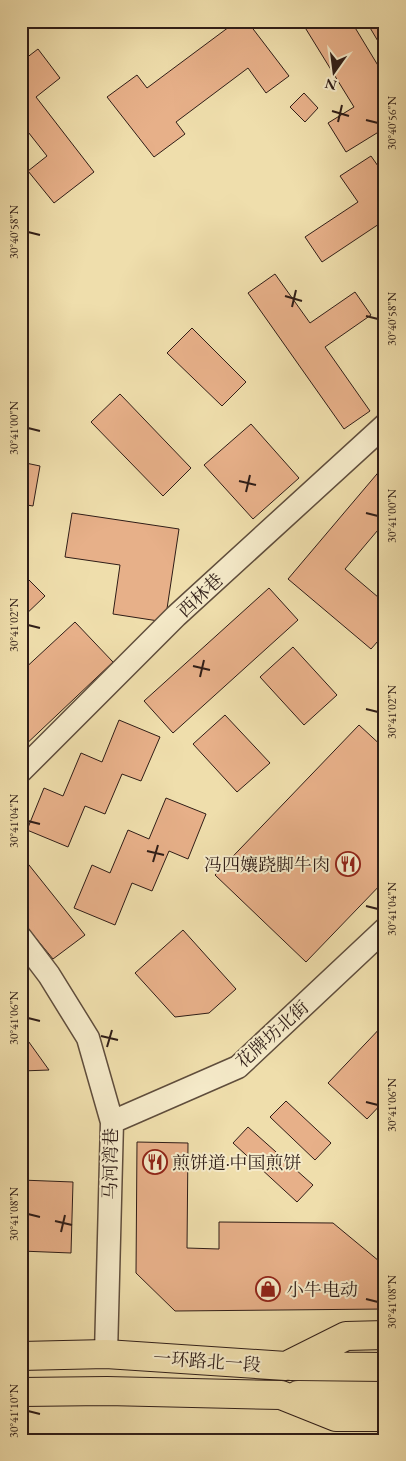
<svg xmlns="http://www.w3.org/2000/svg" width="406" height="1461" font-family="'EB Garamond','Noto Serif SC',serif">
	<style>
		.building { fill: #e7b089; stroke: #2f1d17 }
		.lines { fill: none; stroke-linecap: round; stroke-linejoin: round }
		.minor-casing { stroke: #5f4d3c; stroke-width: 25 }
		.major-casing { stroke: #2f1d17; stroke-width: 30 }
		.minor { stroke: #f5eac9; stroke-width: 22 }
		.major { stroke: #efdeac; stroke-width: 28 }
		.ticks { fill: none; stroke: #2f1d17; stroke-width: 2 }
		.labels { text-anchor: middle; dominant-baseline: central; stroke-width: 4; stroke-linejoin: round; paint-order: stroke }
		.street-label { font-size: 18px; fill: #2f1d17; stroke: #f5eac9 }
		.poi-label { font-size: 18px; fill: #2f1d17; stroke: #f5eac9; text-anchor: start }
		.neatline { fill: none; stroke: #2f1d17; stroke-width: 2 }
		.ticks-label { font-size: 12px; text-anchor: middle; fill: #2f1d17 }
	</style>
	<rect width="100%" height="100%" fill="#efdeac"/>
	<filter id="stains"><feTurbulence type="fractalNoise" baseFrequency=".004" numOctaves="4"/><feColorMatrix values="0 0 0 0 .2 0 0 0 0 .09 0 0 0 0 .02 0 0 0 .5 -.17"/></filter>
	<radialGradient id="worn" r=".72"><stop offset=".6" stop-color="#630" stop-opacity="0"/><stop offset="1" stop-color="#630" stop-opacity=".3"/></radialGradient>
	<!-- building -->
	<path class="building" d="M237,21H247L289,76L266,93L248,68L176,122L185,134L154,157L107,97L137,75L147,88Z
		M301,21H351L385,77V128L346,152L328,123L354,107Z
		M366,21H385V53Z
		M38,49L60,78L36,97L94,172L54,203L28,171L47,156L21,123V62Z
		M304,93L318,108L305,122L290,107Z
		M371,156L385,176V220L322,262L305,237L358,202L340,176Z
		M275,274L310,323L355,292L371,315L325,347L370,411L344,429L248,293Z
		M192,328L246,382L222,406L167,353Z
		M120,394L191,468L163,496L91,422Z
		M251,424L299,478L253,519L204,465Z
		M21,462L40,466L33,506L21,504Z
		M382,468L385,471V526L383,524L345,569L385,603V633L371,649L288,579Z
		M72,513L179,529L165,622L113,614L120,565L65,557Z
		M21,572L45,596L21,619Z
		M269,588L298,620L173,733L144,701Z
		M75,622L113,662L21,749V672Z
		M293,647L337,695L304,725L260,677Z
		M225,715L270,763L237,792L193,744Z
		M119,720L160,737L141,781L122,774L105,814L85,806L68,847L27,830L44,788L63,796L81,753L102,762Z
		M359,725L385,749V880L306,962L215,875Z
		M166,798L206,814L188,859L169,851L152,891L132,883L115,925L74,908L92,865L110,873L128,830L149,839Z
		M21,855L85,935L53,959L21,920Z
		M183,930L236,989L209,1013L175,1017L135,973Z
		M385,1023V1100L367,1119L328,1083Z
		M21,1031L49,1070L21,1071Z
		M286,1101L331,1143L315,1160L270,1117Z
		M248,1127L313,1185L297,1202L233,1143Z
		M137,1142L188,1143L187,1248L219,1249V1222L333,1223L385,1266V1309L175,1311L136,1273Z
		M21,1180L73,1182L71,1253L21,1251Z"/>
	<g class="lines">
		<defs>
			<path id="minor" d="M21,771L176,616L385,425
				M21,938L49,975L88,1038L112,1122L106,1354
				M112,1122L238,1067L385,929"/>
			<path id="major" d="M21,1356L106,1354L286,1366L346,1336L385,1335
				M291,1366L385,1367
				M21,1392L107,1391L281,1395L336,1417H385
				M298,1395L385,1396"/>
		</defs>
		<!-- minor casing -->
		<use href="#minor" class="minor-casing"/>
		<!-- major casing -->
		<use href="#major" class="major-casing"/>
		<!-- minor -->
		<use href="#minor" class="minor"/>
		<!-- major -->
		<use href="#major" class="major"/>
	</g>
	<!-- ticks -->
	<path class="ticks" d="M332,111L349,116M366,120L378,123M338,122L342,105M28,232L40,235M285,296L302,301M292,307L296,290M366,316L378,319M28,428L40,431M239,481L256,485M246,492L250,475M366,513L378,516M28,625L40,628M193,666L210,670M200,677L204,660M366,709L378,712M28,821L40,824M147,851L164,855M153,862L158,845M366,906L378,909M28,1018L40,1021M101,1036L118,1040M107,1047L112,1030M366,1102L378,1105M28,1214L40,1217M55,1221L72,1225M61,1232L65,1215M366,1299L378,1302M28,1411L40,1414"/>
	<!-- icons -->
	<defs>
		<symbol id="restaurant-ring" viewBox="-11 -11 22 22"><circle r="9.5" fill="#f5eac9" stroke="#8f2418" stroke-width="1.5"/><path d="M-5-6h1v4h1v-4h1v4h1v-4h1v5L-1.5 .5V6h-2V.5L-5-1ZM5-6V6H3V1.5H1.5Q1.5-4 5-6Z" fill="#8f2418"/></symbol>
		<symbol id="shop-ring" viewBox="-11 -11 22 22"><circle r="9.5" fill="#f5eac9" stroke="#8f2418" stroke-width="1.5"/><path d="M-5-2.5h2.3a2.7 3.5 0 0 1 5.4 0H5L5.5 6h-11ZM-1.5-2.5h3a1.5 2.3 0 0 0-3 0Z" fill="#8f2418"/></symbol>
	</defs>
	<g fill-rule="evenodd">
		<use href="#restaurant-ring" x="334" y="850" width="28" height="28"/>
		<use href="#restaurant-ring" x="141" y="1148" width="28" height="28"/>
		<use href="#shop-ring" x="254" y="1275" width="28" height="28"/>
	</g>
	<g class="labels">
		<!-- street labels -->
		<g class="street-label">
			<text transform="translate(200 595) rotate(-43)">西林巷</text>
			<text transform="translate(272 1034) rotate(-42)">花牌坊北街</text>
			<text transform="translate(110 1164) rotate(-89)">马河湾巷</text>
			<text transform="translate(207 1361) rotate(4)">一环路北一段</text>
		</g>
		<!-- poi labels -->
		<g class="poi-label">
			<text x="330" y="864" text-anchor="end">冯四孃跷脚牛肉</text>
			<text x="172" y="1162">煎饼道·中国煎饼</text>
			<text x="286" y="1289">小牛电动</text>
		</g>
	</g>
	<!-- margin -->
	<rect width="406" height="1461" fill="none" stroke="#efdeac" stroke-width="55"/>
	<!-- north arrow -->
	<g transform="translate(334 72) rotate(194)" stroke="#f5eac9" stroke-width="4" paint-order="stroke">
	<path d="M0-4L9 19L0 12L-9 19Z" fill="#2f1d17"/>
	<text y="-8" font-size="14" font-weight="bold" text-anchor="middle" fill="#2f1d17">N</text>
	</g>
	<rect x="28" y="28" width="350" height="1406" class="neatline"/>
	<g class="ticks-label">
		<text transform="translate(392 123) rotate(-90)" y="4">30°40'56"N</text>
		<text transform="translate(14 232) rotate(-90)" y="4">30°40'58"N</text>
		<text transform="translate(392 319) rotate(-90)" y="4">30°40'58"N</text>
		<text transform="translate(14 428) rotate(-90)" y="4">30°41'00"N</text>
		<text transform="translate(392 516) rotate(-90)" y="4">30°41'00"N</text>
		<text transform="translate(14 625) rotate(-90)" y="4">30°41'02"N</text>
		<text transform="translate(392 712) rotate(-90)" y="4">30°41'02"N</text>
		<text transform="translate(14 821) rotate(-90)" y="4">30°41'04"N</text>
		<text transform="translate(392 909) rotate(-90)" y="4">30°41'04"N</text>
		<text transform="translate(14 1018) rotate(-90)" y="4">30°41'06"N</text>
		<text transform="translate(392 1105) rotate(-90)" y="4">30°41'06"N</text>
		<text transform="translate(14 1214) rotate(-90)" y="4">30°41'08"N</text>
		<text transform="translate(392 1302) rotate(-90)" y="4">30°41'08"N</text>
		<text transform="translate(14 1411) rotate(-90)" y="4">30°41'10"N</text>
	</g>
	<rect width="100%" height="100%" filter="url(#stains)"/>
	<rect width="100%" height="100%" fill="url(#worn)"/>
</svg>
